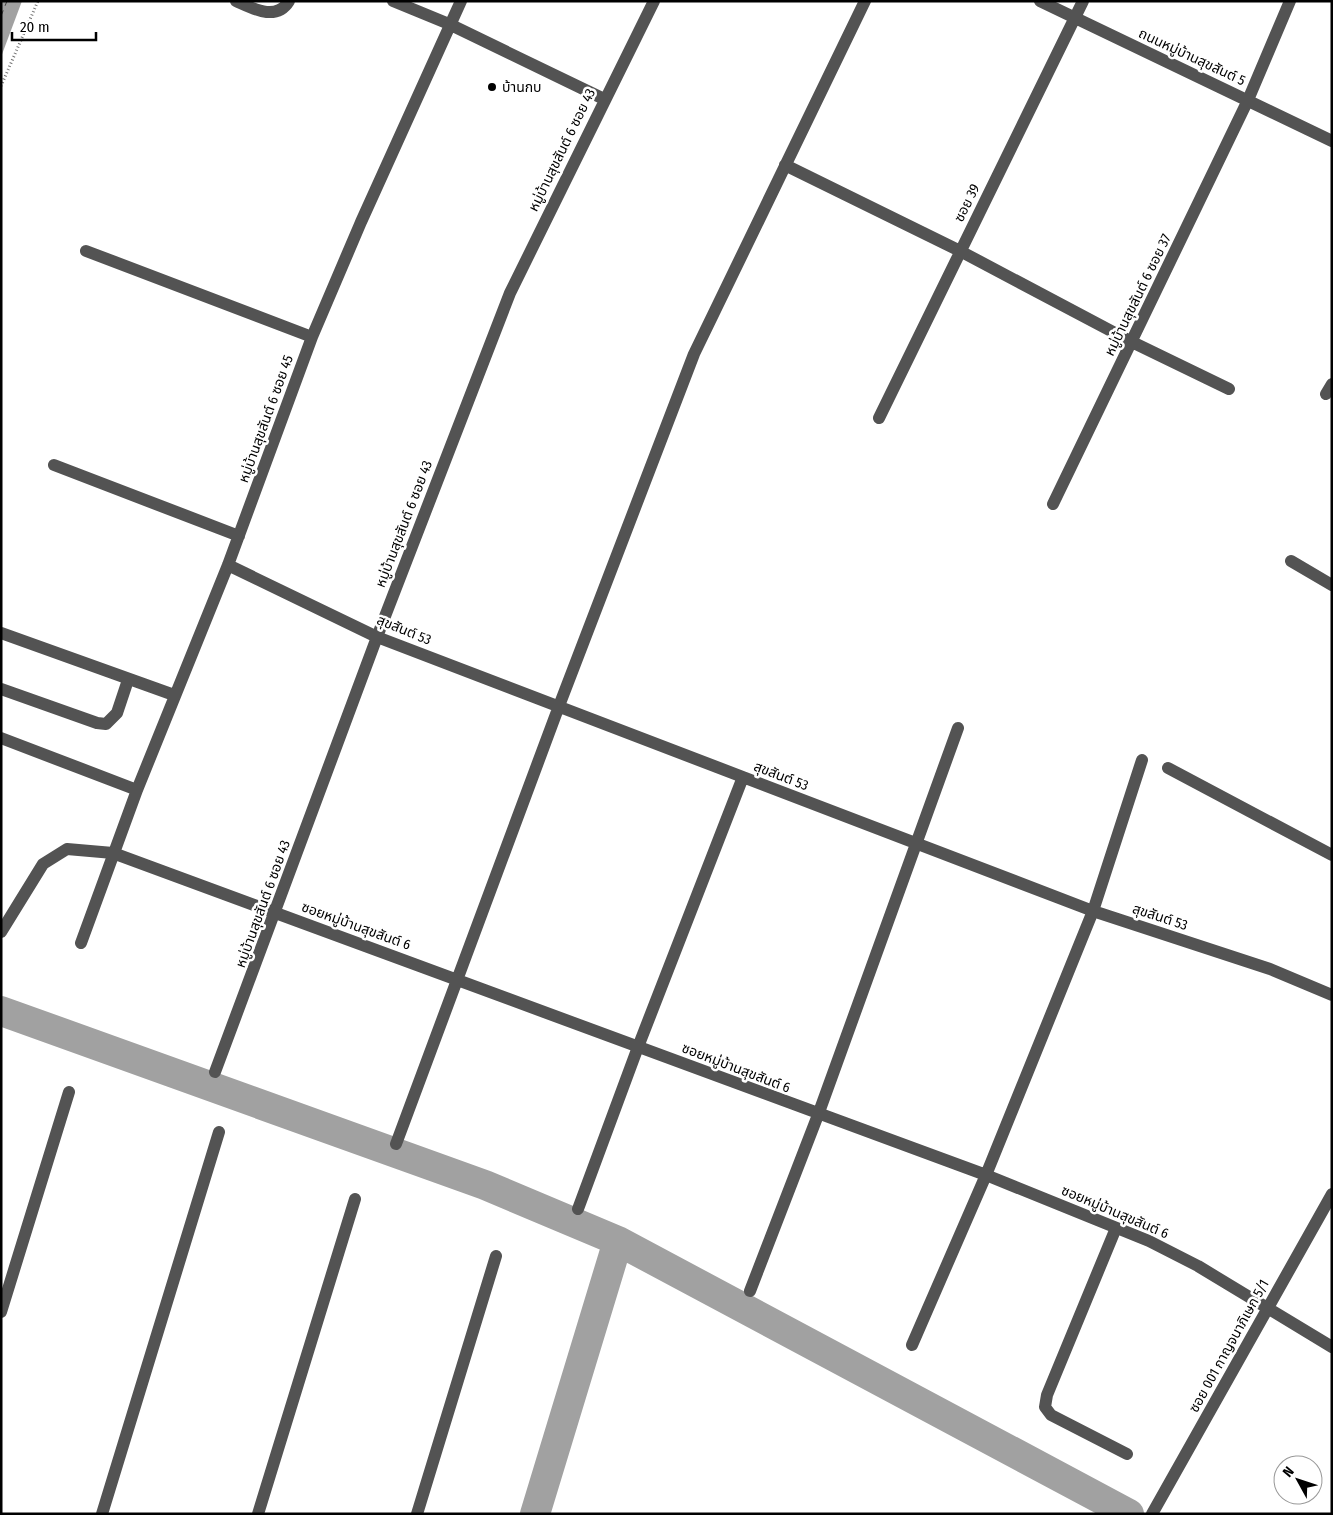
<svg xmlns="http://www.w3.org/2000/svg" width="1333" height="1515" font-family="'Fira Sans Condensed','Noto Sans Thai',sans-serif">
	<style>
		.water { fill: #a1a1a1 }
		.lines { fill: none; stroke-linecap: round; stroke-linejoin: round }
		.canal { stroke: #a1a1a1; stroke-width: 30 }
		.ferry { stroke: #424242; stroke-width: 1; stroke-dasharray: 6 5; stroke-linecap: butt }
		.path { stroke: #757575; stroke-width: 3; stroke-dasharray: 1 2.5; stroke-linecap: butt }
		.minor { stroke: #535353; stroke-width: 12 }
		.poi-dot { fill: #000; stroke: #fff; stroke-width: 2 }
		.labels { text-anchor: middle; dominant-baseline: central; stroke-width: 5; stroke-linejoin: round; paint-order: stroke }
		.street-label { font-size: 14px; fill: #000; stroke: #fff }
		.poi-label { font-size: 14px; fill: #000; stroke: #fff; text-anchor: start }
	</style>
	<rect width="100%" height="100%" fill="#fff"/>
	<!-- water -->
	<path class="water" d="M1,1H22L1,57Z"/>
	<g class="lines">
		<!-- canal -->
		<path class="canal" d="M1,1011L485,1185L618,1241L1129,1514
			M535,1514L618,1241"/>
		<!-- ferry -->
		<path class="ferry" d="M1,16L7,1"/>
		<!-- path -->
		<path class="path" d="M1,86L38,1"/>
		<!-- minor -->
		<path class="minor" d="M236,1C252,8 276,22 289,1
			M393,1L449,24L604,99
			M1040,1L1332,141
			M785,165L960,251L1132,342L1229,389
			M86,251L312,337
			M1326,394L1332,384
			M879,418L1083,1
			M54,465L239,536
			M1053,504L1248,100L1290,1
			M1291,561L1332,585
			M228,565L377,637L1093,911L1270,969L1332,995
			M1,633L174,695
			M1,689L97,723L106,724L117,713L128,680
			M1,738L137,790
			M1168,768L1332,855
			M1,932L43,864L67,849L113,853L986,1175L1149,1241L1198,1266L1332,1347
			M81,943L137,790L228,565L312,337L361,222L461,1
			M215,1072L377,637L510,293L654,1
			M396,1144L559,706L694,354L865,1
			M578,1209L638,1047L743,777
			M1116,1228L1047,1395L1045,1407L1051,1415L1127,1454
			M750,1291L818,1115L958,728
			M1,1312L69,1092
			M912,1345L986,1175L1093,911L1142,760
			M102,1514L219,1132
			M258,1514L355,1199
			M417,1514L496,1256
			M1152,1514L1332,1194"/>
	</g>
	<!-- markers -->
	<circle class="poi-dot" cx="492" cy="87" r="5"/>
	<g class="labels">
		<!-- street labels -->
		<g class="street-label">
			<text transform="translate(1192 57) rotate(25)">ถนนหมู่บ้านสุขสันต์ 5</text>
			<text transform="translate(562 150) rotate(-64)">หมู่บ้านสุขสันต์ 6 ซอย 43</text>
			<text transform="translate(967 203) rotate(-64)">ซอย 39</text>
			<text transform="translate(1138 295) rotate(-64)">หมู่บ้านสุขสันต์ 6 ซอย 37</text>
			<text transform="translate(266 419) rotate(-70)">หมู่บ้านสุขสันต์ 6 ซอย 45</text>
			<text transform="translate(404 524) rotate(-69)">หมู่บ้านสุขสันต์ 6 ซอย 43</text>
			<text transform="translate(404 630) rotate(22)">สุขสันต์ 53</text>
			<text transform="translate(781 776) rotate(21)">สุขสันต์ 53</text>
			<text transform="translate(263 904) rotate(-70)">หมู่บ้านสุขสันต์ 6 ซอย 43</text>
			<text transform="translate(1160 917) rotate(18)">สุขสันต์ 53</text>
			<text transform="translate(356 926) rotate(20)">ซอยหมู่บ้านสุขสันต์ 6</text>
			<text transform="translate(736 1068) rotate(21)">ซอยหมู่บ้านสุขสันต์ 6</text>
			<text transform="translate(1115 1212) rotate(23)">ซอยหมู่บ้านสุขสันต์ 6</text>
			<text transform="translate(1229 1346) rotate(-61)">ซอย 001 กาญจนาภิเษก 5/1</text>
		</g>
		<!-- poi labels -->
		<g class="poi-label">
			<text x="502" y="87">บ้านกบ</text>
		</g>
	</g>
	<!-- border -->
	<rect width="1333" height="1515" fill="none" stroke="#000000" stroke-width="5"/>
	<!-- north arrow -->
	<g transform="translate(1298 1480) rotate(310)"><circle r="24" fill="#ffffff" stroke="#999999"/>
	<path d="M0-4L9 19L0 12L-9 19Z" fill="#000000"/>
	<text y="-8" font-size="14" font-weight="bold" text-anchor="middle" fill="#000000">N</text>
	</g>
	<!-- scale -->
	<path d="M12 32v8h84v-8" fill="none" stroke="#000000" stroke-width="2.5"/>
	<text x="20" y="32" font-size="15" fill="#000000" stroke="#ffffff" stroke-width="4" paint-order="stroke">20 m</text>
</svg>
